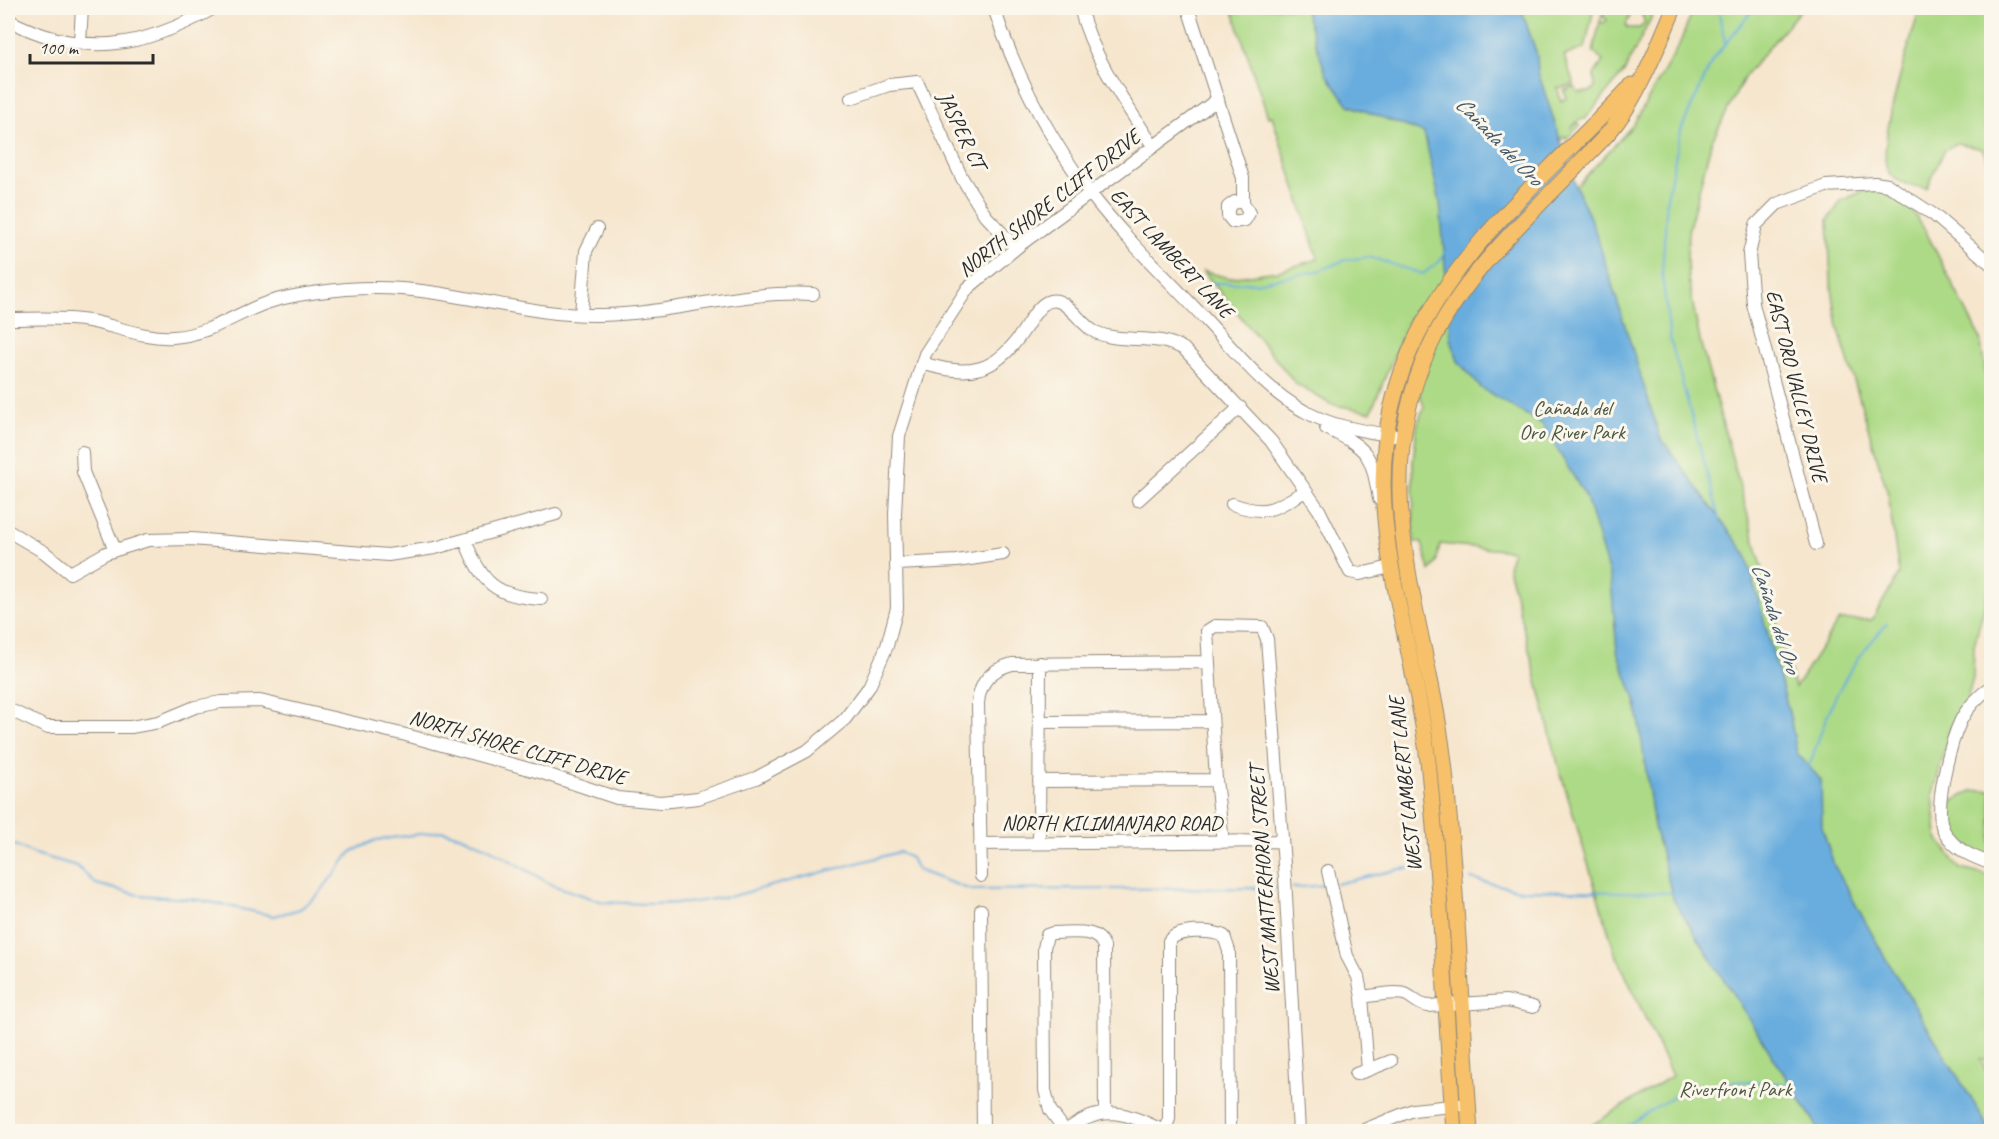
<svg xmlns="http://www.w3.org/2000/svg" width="1999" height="1139" font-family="Caveat,sans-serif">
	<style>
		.green { fill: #adda86; stroke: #6c8258; stroke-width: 1.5 }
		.water { fill: #69adde; stroke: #4a6c84; stroke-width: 1.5 }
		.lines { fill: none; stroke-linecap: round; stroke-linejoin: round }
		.stream { stroke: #69adde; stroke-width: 2 }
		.minor-casing { stroke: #90887c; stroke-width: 14 }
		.major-casing { stroke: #90887c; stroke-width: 17 }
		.minor { stroke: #fff; stroke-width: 12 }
		.major { stroke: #f6c16b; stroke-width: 15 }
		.labels { text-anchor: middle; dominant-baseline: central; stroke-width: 6; stroke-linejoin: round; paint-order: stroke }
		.street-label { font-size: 21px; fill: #2b2b2b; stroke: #fbf7ec }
		.park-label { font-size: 21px; fill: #4c5742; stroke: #fbf7ec }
		.water-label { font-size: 22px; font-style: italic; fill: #41586a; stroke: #fbf7ec }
	</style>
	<rect width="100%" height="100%" fill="#fbf7ec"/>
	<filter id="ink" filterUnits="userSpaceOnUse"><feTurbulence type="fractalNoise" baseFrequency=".0167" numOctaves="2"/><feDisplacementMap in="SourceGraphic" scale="12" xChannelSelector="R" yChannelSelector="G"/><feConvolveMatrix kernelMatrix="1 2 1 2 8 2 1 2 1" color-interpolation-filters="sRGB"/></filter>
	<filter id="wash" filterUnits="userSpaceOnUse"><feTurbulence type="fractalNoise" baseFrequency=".008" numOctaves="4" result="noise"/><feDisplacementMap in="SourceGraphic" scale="24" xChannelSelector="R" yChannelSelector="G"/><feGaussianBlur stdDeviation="1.35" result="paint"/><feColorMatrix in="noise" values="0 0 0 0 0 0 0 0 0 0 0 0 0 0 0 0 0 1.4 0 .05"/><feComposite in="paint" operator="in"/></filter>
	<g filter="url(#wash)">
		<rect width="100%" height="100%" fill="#f6e6ce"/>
		<!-- green -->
		<path class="green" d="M1232,8H1594L1585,48L1564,56L1574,84L1559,89L1557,86L1561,101L1566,98L1564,91L1574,86L1578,92H1590L1595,87L1594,75L1603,61L1593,52L1600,21L1603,23L1607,20L1604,16L1601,19L1603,8H1634L1626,24L1627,28H1640L1645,22L1642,16L1643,8H1656L1624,72L1585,119L1579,120L1570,129L1578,123L1580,126L1566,139L1565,136L1552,147L1534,232L1633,125L1679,45L1694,8H1802L1745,76L1711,143L1688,232L1687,260L1688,279L1700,341L1795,688L1839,620H1872L1899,574L1888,494L1838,327L1831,282L1828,220L1842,200L1866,190L1881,191L1908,205L1925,230L1980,338L1991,408V580L1974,646L1973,678L1965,707L1951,727L1933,794L1937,837L1960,869L1991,876V1061L1980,1059L1991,1080V1131H1582L1672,1076L1614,950L1558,764L1508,567L1513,551L1440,544L1436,563L1430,571L1422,543L1414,542L1413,462L1417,426L1424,406L1401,338L1371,412L1330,404L1296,384L1203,271L1229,278L1278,271L1318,259L1272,116L1268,117Z
			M1920,8H1992L1991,167L1982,149L1957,143L1944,151L1927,188C1915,187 1896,183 1889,173C1873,154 1912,35 1920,8Z
			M1991,790V859C1961,847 1951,838 1947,805L1971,791Z"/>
		<!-- water -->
		<path class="water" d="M1304,8H1521L1537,55L1538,72L1575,184L1594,227L1660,437L1746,554L1790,716L1797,753L1821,780L1822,827L1834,865L1886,959L1991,1131H1820L1674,901L1654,827L1636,702L1617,651L1611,581L1586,497L1542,424L1481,388L1458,361L1451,340L1440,202L1424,133L1349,105L1326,74Z"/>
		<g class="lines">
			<!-- stream -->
			<path class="stream" d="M1718,8L1725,43
				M1211,283H1255L1318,271L1345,260L1369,257L1423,274L1440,261L1444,253
				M1720,521L1670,338L1662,274L1667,197L1681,130L1713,59L1754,8
				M1809,767C1828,708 1843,670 1887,624
				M8,842L35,854L77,866L96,884L139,895L200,900L274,916L300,909L318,895L351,852L376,840L443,831L464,837L489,848L552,885L603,902L646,904L688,903L733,896L899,852L911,858L917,870L971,890L1277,888
				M1471,879L1520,890L1674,893
				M1336,884L1400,869L1422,867
				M1292,888L1325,885
				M1617,1132L1685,1089L1741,1081L1791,1084"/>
		</g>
	</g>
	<g filter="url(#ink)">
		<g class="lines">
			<defs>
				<path id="minor" d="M994,8C1015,73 1049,138 1090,193C1125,239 1168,279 1207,321C1236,352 1265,390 1304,411C1332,427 1364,431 1395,436
					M1080,8C1093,58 1125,103 1153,146
					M1188,8L1243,178V202L1249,213L1245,220L1233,222L1228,216V207L1235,202H1243
					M8,20C83,59 143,48 214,8
					M80,43L82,8
					M851,98L889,85L917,82L962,178L985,215L1016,248
					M581,314L586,251L597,229
					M8,319C34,319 63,317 89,321C116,326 145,339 173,337C207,335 231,317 261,305C288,294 344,288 373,288C450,287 524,317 601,315C672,314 742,290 813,294
					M922,363C969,378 996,373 1024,330C1030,321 1037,307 1047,302C1065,293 1080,325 1095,332C1124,345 1154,332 1184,349L1271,441L1319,510L1350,572L1360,574L1391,567
					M1326,428C1369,449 1371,453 1379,499
					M82,452L83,472L115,550
					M1138,500L1240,407
					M1232,504C1269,517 1274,508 1306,491
					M8,531L44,552L70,573L106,553L148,540L191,539L388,555L435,548L556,514
					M465,540C481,582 495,597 541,599
					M1816,544L1753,304L1749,254L1756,225L1777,204L1826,186L1875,183L1888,185L1934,215L1992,265
					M897,564L957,561L1003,554
					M1992,686C1980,695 1968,706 1961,720C1951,741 1932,809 1944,831C1954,850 1973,857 1992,864
					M8,709L46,727H131L159,722L195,707L221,702L260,701L406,735L543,773L617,798L661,802L698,798L756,778L807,751L845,719L869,687L887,646L897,608L895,513L899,436L925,354L968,288L1021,244L1218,99
					M1039,722L1212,721
					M1039,781L1216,780
					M1223,842L1216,780L1207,631L1215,626L1262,627L1267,639L1285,878L1299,1132
					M1039,843L1040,663
					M980,844L1281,841
					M1328,871L1347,956L1358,977L1362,997
					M981,876L978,703C980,681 991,670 1012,664L1207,662
					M981,910L983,1132
					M1368,1070L1391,1061
					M1356,1074L1368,1070L1362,997C1374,996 1395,990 1407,995C1415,999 1418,1005 1428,1006L1506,1001L1533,1007
					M1066,1131C1103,1102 1126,1113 1164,1131L1169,1119V941C1177,929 1212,930 1224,936L1229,951L1230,1132
					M1066,1132L1050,1110L1045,1090L1044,948L1047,935L1053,933C1071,933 1098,927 1104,947L1105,1112
					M1359,1132L1413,1110L1461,1105"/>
				<path id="major" d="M1454,1132C1445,1008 1441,884 1428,761C1411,610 1343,486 1417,336C1465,238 1559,164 1632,85
					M1470,1132C1462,1012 1457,891 1445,772C1430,623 1361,493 1430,346C1463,275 1522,223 1576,167C1589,152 1605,139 1617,122C1639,93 1660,42 1674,8"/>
			</defs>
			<!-- minor casing -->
			<use href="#minor" class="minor-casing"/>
			<!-- major casing -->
			<use href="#major" class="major-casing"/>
			<!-- minor -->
			<use href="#minor" class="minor"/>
			<!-- major -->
			<use href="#major" class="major"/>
		</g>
	</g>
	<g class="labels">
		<!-- street labels -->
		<g class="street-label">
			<text transform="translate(962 130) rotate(64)">JASPER CT</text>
			<text transform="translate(1049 203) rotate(-38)">NORTH SHORE CLIFF DRIVE</text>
			<text transform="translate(1172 253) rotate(47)">EAST LAMBERT LANE</text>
			<text transform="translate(1797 386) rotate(76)">EAST ORO VALLEY DRIVE</text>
			<text transform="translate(518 747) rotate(16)">NORTH SHORE CLIFF DRIVE</text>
			<text transform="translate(1405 784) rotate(-96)">WEST LAMBERT LANE</text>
			<text x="1112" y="823">NORTH KILIMANJARO ROAD</text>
			<text transform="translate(1264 880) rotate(-94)">WEST MATTERHORN STREET</text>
		</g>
		<!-- park labels -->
		<g class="park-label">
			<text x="1572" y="408">Cañada del<tspan x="1572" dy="24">Oro River Park</tspan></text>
			<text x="1735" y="1089">Riverfront Park</text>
		</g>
		<!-- water labels -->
		<g class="water-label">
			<text transform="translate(1499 141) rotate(46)">Cañada del Oro</text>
			<text transform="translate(1776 618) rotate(72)">Cañada del Oro</text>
		</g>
	</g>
	<!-- margin -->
	<rect width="1999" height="1139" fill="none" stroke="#fbf7ec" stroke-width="30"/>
	<!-- scale -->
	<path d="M30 54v9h123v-9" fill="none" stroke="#2b2b2b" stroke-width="3"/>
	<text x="39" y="54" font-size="18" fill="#2b2b2b" stroke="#fbf7ec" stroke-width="4.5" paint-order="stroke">100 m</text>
</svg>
